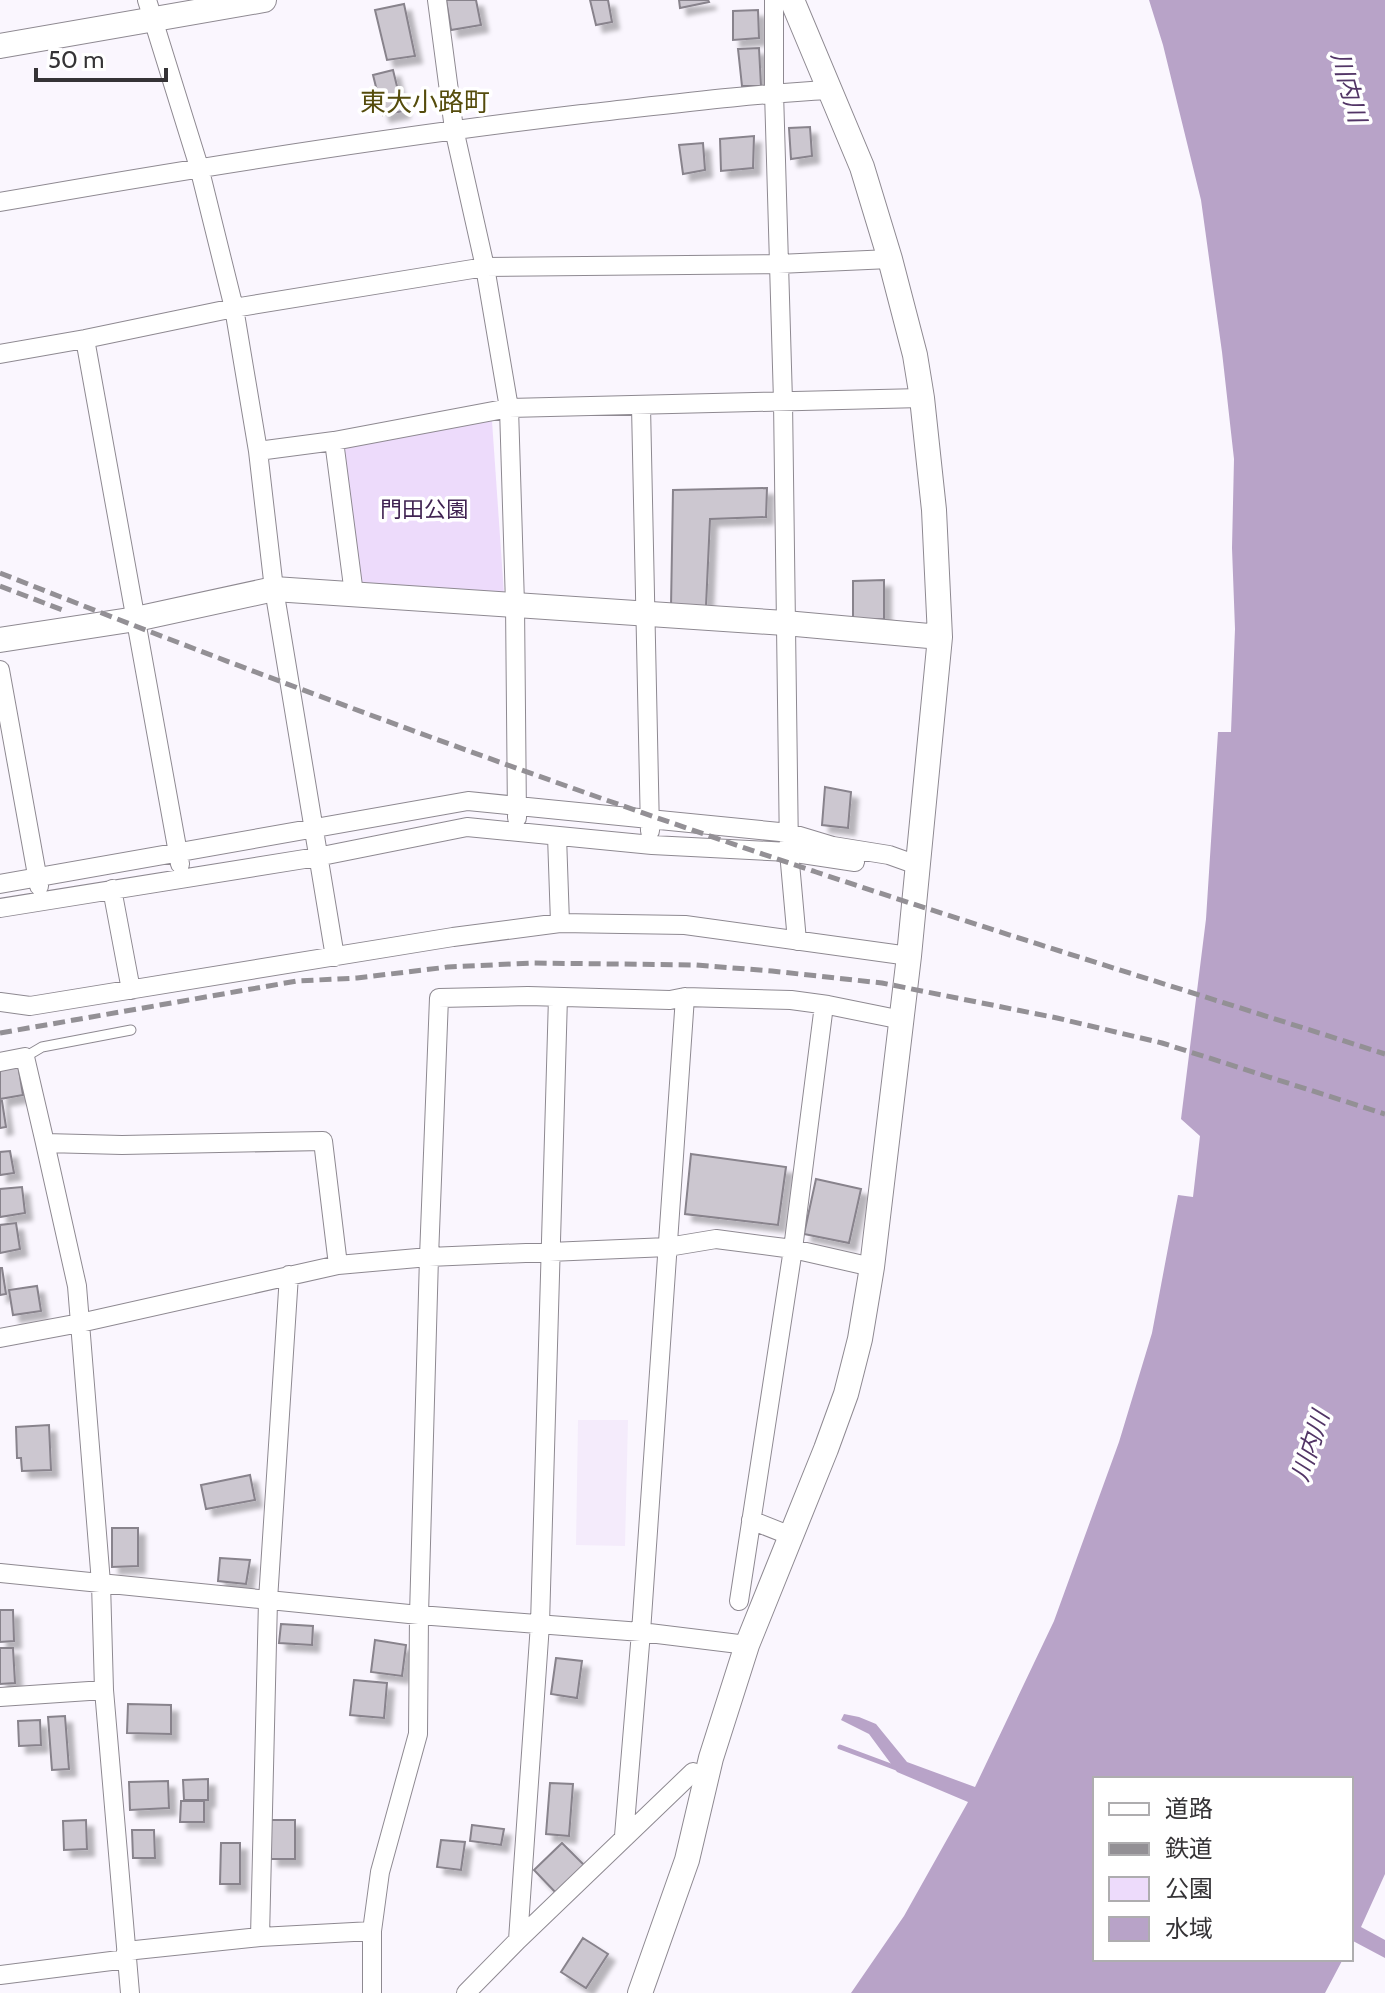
<svg xmlns="http://www.w3.org/2000/svg" width="1385" height="1993" font-family="Cabin,'Noto Sans JP',sans-serif">
	<style>
		.built { fill: #f4ebfb }
		.green { fill: #eddbfb }
		.water { fill: #b8a3c8 }
		.lines { fill: none; stroke-linecap: round; stroke-linejoin: round }
		.stream { stroke: #b8a3c8; stroke-width: 5 }
		.building { fill: #ccc7d0; stroke: #88838c; stroke-width: 2; filter: url(#shadow) }
		.lane-casing { stroke: #8e8991; stroke-width: 11 }
		.street-casing { stroke: #8e8991; stroke-width: 20 }
		.secondary-casing { stroke: #8e8991; stroke-width: 26 }
		.lane { stroke: #fff; stroke-width: 9 }
		.street { stroke: #fff; stroke-width: 18 }
		.secondary { stroke: #fff; stroke-width: 24 }
		.rail { stroke: #939095; stroke-width: 5; stroke-dasharray: 12 6; stroke-linecap: butt }
		.labels { text-anchor: middle; dominant-baseline: central; stroke-width: 7; stroke-linejoin: round; paint-order: stroke }
		.park-label { font-size: 22px; fill: #402352; stroke: #fff }
		.water-label { font-size: 24px; font-style: italic; fill: #523566; stroke: #fff }
		.quarter-label { font-size: 26px; fill: #554c0c; stroke: #fff }
	</style>
	<defs>
		<filter id="shadow"><feDropShadow dx="7" dy="7" stdDeviation="2" flood-color="#0004"/></filter>
	</defs>
	<rect width="100%" height="100%" fill="#faf6fe"/>
	<!-- built -->
	<path class="built" d="M578,1420H628L625,1546L576,1545Z"/>
	<!-- green -->
	<path class="green" d="M492,421L504,594L360,585L341,448Z"/>
	<!-- water -->
	<path class="water" d="M1149,0H1385V1874L1361,1927L1385,1940V1958L1353,1941L1351,1945V1779H1095V1959H1343L1325,1993H851L904,1916L968,1802L897,1772L869,1734L841,1720L844,1714L859,1717L876,1724L907,1762L975,1787L1054,1621L1119,1442L1152,1333L1178,1195L1193,1197L1200,1136L1181,1119L1206,919L1218,732H1231L1235,629L1232,548L1234,459L1222,352L1201,200L1163,45Z"/>
	<g class="lines">
		<!-- stream -->
		<path class="stream" d="M840,1747L899,1769"/>
	</g>
	<!-- building -->
	<path class="building" d="M446,0H476L481,25L451,30Z
		M590,0H608L612,22L596,25Z
		M679,0H708L709,2L680,8Z
		M404,4L415,56L387,60L375,10Z
		M758,10L759,38L733,40V11Z
		M759,48L761,86H742L738,49Z
		M393,70L403,111L383,115L373,75Z
		M810,127L812,156L791,159L789,128Z
		M754,136L753,168L721,171L720,139Z
		M703,143L705,170L683,174L679,145Z
		M767,488L766,517L710,519L706,606L671,607L673,490Z
		M884,580V619L853,620V581Z
		M825,787L851,792L848,828L822,825Z
		M18,1064L23,1095L0,1099V1067Z
		M0,1101H2L6,1127L0,1128Z
		M10,1151L14,1173L0,1175V1152Z
		M691,1154L786,1167L778,1225L685,1214Z
		M816,1179L861,1189L849,1243L804,1234Z
		M22,1187L25,1213L0,1217V1189Z
		M16,1223L20,1249L0,1253V1225Z
		M0,1268H2L6,1294L0,1295Z
		M37,1286L41,1311L13,1315L9,1290Z
		M49,1425L51,1470L22,1471L21,1458H17L16,1427Z
		M250,1475L255,1500L206,1509L201,1485Z
		M112,1528H138V1566L112,1567Z
		M220,1558L250,1560L246,1584L218,1581Z
		M0,1610H13L14,1641L0,1642Z
		M281,1624L313,1626L312,1645L279,1643Z
		M375,1640L406,1645L402,1676L371,1672Z
		M0,1648H13L15,1683L0,1684Z
		M556,1658L582,1661L577,1698L551,1694Z
		M354,1680L387,1683L384,1718L350,1715Z
		M128,1704L171,1705V1734L127,1733Z
		M65,1716L69,1769L52,1770L48,1717Z
		M40,1720L41,1745L19,1746L18,1721Z
		M208,1779V1800H184L183,1780Z
		M168,1781L169,1808L130,1810L129,1782Z
		M550,1783L573,1784L569,1836L546,1834Z
		M181,1801H204V1822H180Z
		M86,1820L87,1849L64,1850L63,1821Z
		M271,1820H295V1859H271Z
		M472,1825L504,1829L501,1845L470,1841Z
		M132,1830H154L155,1858H133Z
		M441,1840L465,1842L461,1870L437,1867Z
		M221,1843H240V1884H220Z
		M562,1843L586,1867L558,1895L534,1870Z
		M583,1938L608,1954L586,1988L561,1972Z"/>
	<g class="lines">
		<defs>
			<path id="lane" d="M25,1057L42,1047L131,1030"/>
			<path id="street" d="M147,0L199,167L234,308L258,451L274,589L335,957
				M437,0L454,129L485,267L509,408L515,604L517,818
				M774,0V92L783,401L789,852L797,941
				M0,202C193,168 387,137 582,114C664,105 747,94 830,90
				M85,339L180,864
				M0,354L85,339L234,308L485,267L778,264L890,259
				M641,406L650,831
				M334,441L354,594
				M258,451L334,441L509,408L922,398
				M0,670L39,886
				M557,836L560,923
				M0,884L468,801L790,833L833,846L889,855L917,865
				M112,889L131,990
				M0,908L317,857L467,827L652,845L789,852L855,862
				M0,1002L30,1006L453,937L560,923L685,925L909,956
				M0,1062L25,1057L45,1143
				M0,1338L80,1323L338,1265L429,1257L668,1247L716,1239L793,1249L872,1267
				M751,1520L791,1536
				M0,1573L419,1615L641,1632L747,1645
				M739,1601L793,1249L824,1005
				M0,1697L104,1690
				M624,1836L641,1632L685,997
				M260,1937L268,1600L289,1275
				M518,1940L540,1624L558,997
				M126,1951L260,1937L372,1931
				M0,1975L127,1959
				M130,1993L104,1690L101,1583L77,1286L45,1143L122,1145L323,1141L338,1265
				M372,1993V1931L380,1872L418,1734L419,1615L429,1257L439,998L528,996L670,1000L685,997L791,1000L828,1005L902,1020
				M466,1993L518,1940L693,1772"/>
			<path id="secondary" d="M0,46L264,0
				M0,640L136,619L274,589L785,623L940,637
				M640,1993L687,1860L711,1758L747,1645L826,1449L846,1394L860,1339L872,1267L909,956L940,637L934,510L922,398L915,355L890,259L862,167L792,0"/>
		</defs>
		<!-- lane casing -->
		<use href="#lane" class="lane-casing"/>
		<!-- street casing -->
		<use href="#street" class="street-casing"/>
		<!-- secondary casing -->
		<use href="#secondary" class="secondary-casing"/>
		<!-- lane -->
		<use href="#lane" class="lane"/>
		<!-- street -->
		<use href="#street" class="street"/>
		<!-- secondary -->
		<use href="#secondary" class="secondary"/>
		<!-- rail -->
		<path class="rail" d="M0,573C270,680 541,780 816,872C1005,935 1195,993 1385,1054
			M0,586L65,611
			M0,1033L297,981L357,978L448,967L533,963L696,965L772,971L882,983L1057,1018L1162,1043L1385,1114"/>
	</g>
	<g class="labels">
		<!-- park labels -->
		<g class="park-label">
			<text x="424" y="509">門田公園</text>
		</g>
		<!-- water labels -->
		<g class="water-label">
			<text transform="translate(1349 87) rotate(75)">川内川</text>
			<text transform="translate(1310 1446) rotate(-72)">川内川</text>
		</g>
		<!-- quarter labels -->
		<g class="quarter-label">
			<text x="425" y="102">東大小路町</text>
		</g>
	</g>
	<!-- legend -->
	<rect x="1093" y="1777" width="260" height="184" fill="#ffffff" stroke="#aeadaf" stroke-width="2"/>
	<rect x="1109" y="1803" width="40" height="12" fill="#ffffff" stroke="#aeadaf" stroke-width="2"/>
	<text x="1165" y="1817" font-size="24" fill="#353336">道路</text>
	<rect x="1109" y="1843" width="40" height="12" fill="#939095" stroke="#aeadaf" stroke-width="2"/>
	<text x="1165" y="1857" font-size="24" fill="#353336">鉄道</text>
	<rect x="1109" y="1877" width="40" height="24" fill="#eddbfb" stroke="#aeadaf" stroke-width="2"/>
	<text x="1165" y="1897" font-size="24" fill="#353336">公園</text>
	<rect x="1109" y="1917" width="40" height="24" fill="#b8a3c8" stroke="#aeadaf" stroke-width="2"/>
	<text x="1165" y="1937" font-size="24" fill="#353336">水域</text>
	<!-- scale -->
	<path d="M36 68v12h130v-12" fill="none" stroke="#353336" stroke-width="4"/>
	<text x="48" y="68" font-size="24" fill="#353336" stroke="#ffffff" stroke-width="6" paint-order="stroke">50 m</text>
</svg>
